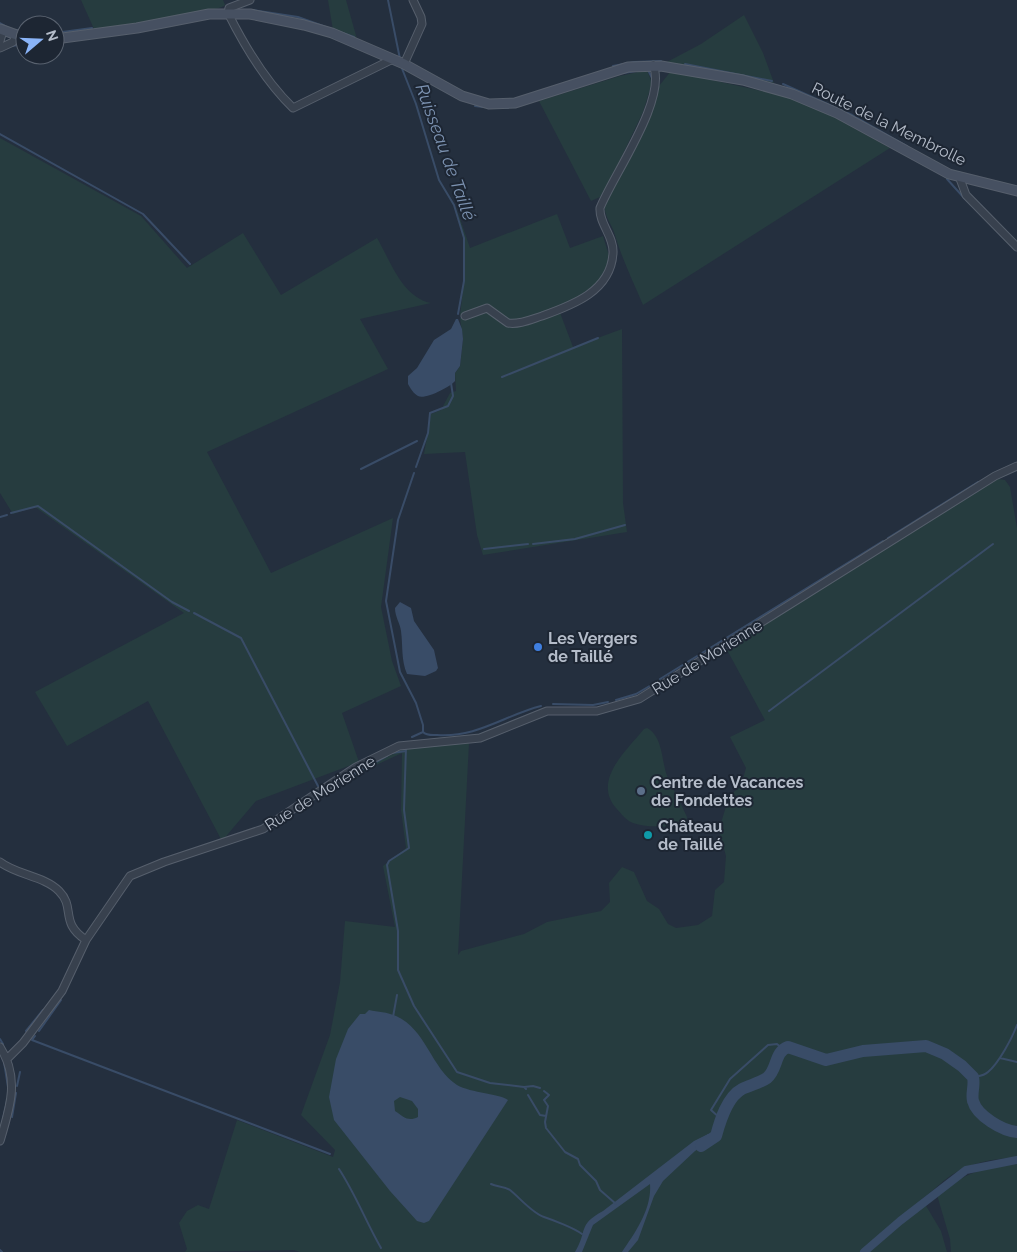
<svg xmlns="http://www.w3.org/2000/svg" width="1017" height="1252" font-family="Raleway,sans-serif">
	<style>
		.green { fill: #263c3f }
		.water { fill: #394c67; fill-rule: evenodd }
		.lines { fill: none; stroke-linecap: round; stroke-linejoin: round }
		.stream { stroke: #394c67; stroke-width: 2 }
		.canal { stroke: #394c67; stroke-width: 8 }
		.river { stroke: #394c67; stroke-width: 12 }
		.street-casing { stroke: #565f6c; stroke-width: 9 }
		.secondary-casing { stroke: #565f6c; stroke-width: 11 }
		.street { stroke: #38414e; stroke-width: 7 }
		.secondary { stroke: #465061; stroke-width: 9 }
		.shop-dot { fill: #3f7fe0; stroke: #1d2633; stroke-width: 2 }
		.service-dot { fill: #5c6f8a; stroke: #1d2633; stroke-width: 2 }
		.culture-dot { fill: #0f9aa8; stroke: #1d2633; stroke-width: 2 }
		.labels { text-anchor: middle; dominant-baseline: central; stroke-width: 4; stroke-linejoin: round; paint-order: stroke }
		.street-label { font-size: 16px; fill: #b4bcc9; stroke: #1d2633 }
		.poi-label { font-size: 16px; font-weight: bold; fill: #b4bcc9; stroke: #1d2633; text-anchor: start }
		.water-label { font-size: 18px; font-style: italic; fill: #7c92b1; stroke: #1d2633 }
	</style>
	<rect width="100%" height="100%" fill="#242f3e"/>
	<!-- green -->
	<path class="green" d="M81,0H223L225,5C220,12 112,27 94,29Z
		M328,0H346L357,39L333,30Z
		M744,15L763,53L774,83L665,63L701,44Z
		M647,70L652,83L643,112L607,187L600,197L591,201L539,101L620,76Z
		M671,71L789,97L817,108L890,148L643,305C633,281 621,257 614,232C611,223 604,216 605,206L651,115L659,86Z
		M0,138L141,216L187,268L243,233L281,295L377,238C391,262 402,297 431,303L360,319L388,369L207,452L271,573L393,518L381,607L392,661L401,686L342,713L359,762L256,801L222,841L148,701L67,746L35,692L184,613L35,507L13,514L0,493Z
		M456,207L470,248L557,214L570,248L603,236L611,262L600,284L559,310L573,347L622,329L623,503L627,532L483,555L477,535L465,452L424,454L431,414L441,410L450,393L456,391L455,373L460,366L463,339L460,318H465V314L460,315L464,281V238Z
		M998,479L1005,480L1010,487L1017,528V1132C1003,1131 975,1115 973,1100C971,1091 976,1084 972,1076C974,1084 970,1091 971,1099C973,1116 1002,1132 1017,1134V1158C993,1158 969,1163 950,1176C940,1183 932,1192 922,1199L941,1231L947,1252H300L294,1250L185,1252L187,1249L179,1223L187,1211L198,1205L209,1209L237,1120L333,1157L335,1150L301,1115L330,1035L340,982L345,921L395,927L383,866L406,848L401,810L402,753L361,772L321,796L362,769L405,748L469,743L458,955L461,951L524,934L547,922L601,911L610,902L609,883L622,867L634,872L647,901L659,909L668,924L676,928L698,925L712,916L715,890L724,882L726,856L719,830L729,796L741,786L746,768L730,737L765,720L726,648Z
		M647,728C664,737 661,763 668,778C674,791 681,804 687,817L686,824L679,827C665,826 646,828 633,823C625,820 621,813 616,808C592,780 627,750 644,729Z
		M1017,1164V1252H951L950,1239L937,1195C966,1173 981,1167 1017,1164Z"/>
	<!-- water -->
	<path class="water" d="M456,319H458L462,329L463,339L460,366L455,373V381C450,387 425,400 418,396C414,394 410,388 408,384V376L417,368L434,340L451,329Z
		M400,602L411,608L414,621L434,650L438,668L436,671L425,676L407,674C401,660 403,646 401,631C400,623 395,617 395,608Z
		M369,1010C378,1012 387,1012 396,1016C426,1029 431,1068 457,1085C471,1093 501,1094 508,1100L429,1221L424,1223L417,1221L390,1191L334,1120L329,1097L336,1059L348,1029L360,1014H365ZM400,1097L412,1101L418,1109V1117C408,1122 404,1117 395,1111L394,1101Z
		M708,1134L716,1138L695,1151L663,1181L654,1196L638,1240L628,1252H622C635,1233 652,1209 650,1184L593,1225L582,1252H575C588,1231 577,1225 603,1211L694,1141Z"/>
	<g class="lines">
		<!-- stream -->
		<path class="stream" d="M388,0L400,59
			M253,10L298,17L354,37
			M0,23L9,28
			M16,30L25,32
			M55,33L92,28
			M12,46L25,44
			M685,64L772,81
			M401,66L416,104L439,180L454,205L464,238V281L458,314
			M613,66L634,62L661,61
			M648,70L652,78
			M623,73L636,71
			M783,84L852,115L907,146
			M475,106L483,107
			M495,108H508
			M0,134L143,214L190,264
			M947,179L965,199
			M502,377L598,338
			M416,467L428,433L430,413L448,406L453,396L451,383
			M361,469L417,441
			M11,513L38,506L172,602L189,611
			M0,517L7,515
			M888,538L978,482
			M533,544L575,539L625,525
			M484,549L528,544
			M194,613L241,638L318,786
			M660,679L883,541
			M616,700L636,694L653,684
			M553,704L593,705L608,702
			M769,711L993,544
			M423,732C427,736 432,735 437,735C477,738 505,715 541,706
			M412,737L423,732V725L416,703L400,672L386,601L398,520L414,473
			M406,747L404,810L409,848L389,861L387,865L398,931V970L414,1006L457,1072L490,1083L524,1087L526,1089
			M392,753L406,751
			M344,780L387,756
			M323,793L335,785
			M393,1017L397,995
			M26,1031L43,1010
			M39,1031L61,1000
			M35,1036L32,1040L330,1154
			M0,1039L3,1044
			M1000,1058L1017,1062
			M4,1062L8,1087
			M973,1077C978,1076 984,1076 988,1072C999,1063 1012,1038 1017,1025
			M17,1086L20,1072
			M524,1087L533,1086L540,1088
			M544,1091L549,1095L544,1100L548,1106L545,1122L546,1128L565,1152L578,1159L580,1165L596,1181L600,1190L616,1204
			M528,1095L540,1115L546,1116
			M12,1117L16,1093
			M3,1119L7,1101
			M721,1119L711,1110L730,1079L768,1045L777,1044L783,1049
			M339,1169C356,1195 366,1222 381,1248
			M491,1184C497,1187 504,1186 510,1190C520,1198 532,1213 544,1217C553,1220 574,1228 582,1234
			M0,1250L2,1252"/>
		<!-- canal -->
		<path class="canal" d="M864,1252L900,1221L966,1170L1017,1160"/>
		<!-- river -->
		<path class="river" d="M701,1146L716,1136C720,1121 727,1097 742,1089C750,1085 760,1083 767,1078C778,1069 774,1052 788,1047L826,1060L863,1051L926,1046L945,1054L962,1066L973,1077C975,1086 971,1093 973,1101C977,1116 1003,1131 1017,1132"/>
		<defs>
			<path id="street" d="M250,0L229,8L228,13C245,47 266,82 293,108L393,59
				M0,41L3,31
				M0,48L13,42L16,36
				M404,64L422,24L421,17L413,0
				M959,176L966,195L1017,247
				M465,316L487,308L508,323C519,325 532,319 542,316C573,305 611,291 613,253C614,236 599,224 600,208C613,175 668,99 653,65
				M0,862C17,875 44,876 59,891C76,908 59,922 86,940
				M0,1047C20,1078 10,1108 0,1141
				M8,1058L23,1043L62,991L86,940L130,876L164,862L263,829L356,767L399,746L480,738L547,711H597L639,699L995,476L1017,466"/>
			<path id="secondary" d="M0,29L25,38
				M55,39L137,28L209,14H250L304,25L332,33L404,64L462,96L489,104L515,103L628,67L661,66L743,80L792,94L837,113L949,174L1017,191"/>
		</defs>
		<!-- street casing -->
		<use href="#street" class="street-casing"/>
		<!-- secondary casing -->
		<use href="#secondary" class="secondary-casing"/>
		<!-- street -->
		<use href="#street" class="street"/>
		<!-- secondary -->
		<use href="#secondary" class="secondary"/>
	</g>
	<!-- markers -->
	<circle class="shop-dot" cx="538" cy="647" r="5"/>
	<circle class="service-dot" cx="641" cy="791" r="5"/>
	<circle class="culture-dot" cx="648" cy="835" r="5"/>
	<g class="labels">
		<!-- street labels -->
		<g class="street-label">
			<text transform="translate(889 124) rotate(26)">Route de la Membrolle</text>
			<text transform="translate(707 657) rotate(-32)">Rue de Morienne</text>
			<text transform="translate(320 793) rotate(-32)">Rue de Morienne</text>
		</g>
		<!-- poi labels -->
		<g class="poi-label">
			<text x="548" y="638">Les Vergers<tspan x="548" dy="18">de Taillé</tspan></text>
			<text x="651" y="782">Centre de Vacances<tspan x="651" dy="18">de Fondettes</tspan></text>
			<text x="658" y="826">Château<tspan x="658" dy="18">de Taillé</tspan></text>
		</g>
		<!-- water labels -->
		<g class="water-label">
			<text transform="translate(446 152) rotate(70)">Ruisseau de Taillé</text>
		</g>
	</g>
	<!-- north arrow -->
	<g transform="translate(40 40) rotate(71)"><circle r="24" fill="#1d2633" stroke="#59626f"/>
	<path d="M0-4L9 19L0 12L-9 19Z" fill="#8ab4f8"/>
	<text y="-8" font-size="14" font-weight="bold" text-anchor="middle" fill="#b4bcc9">N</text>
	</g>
</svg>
